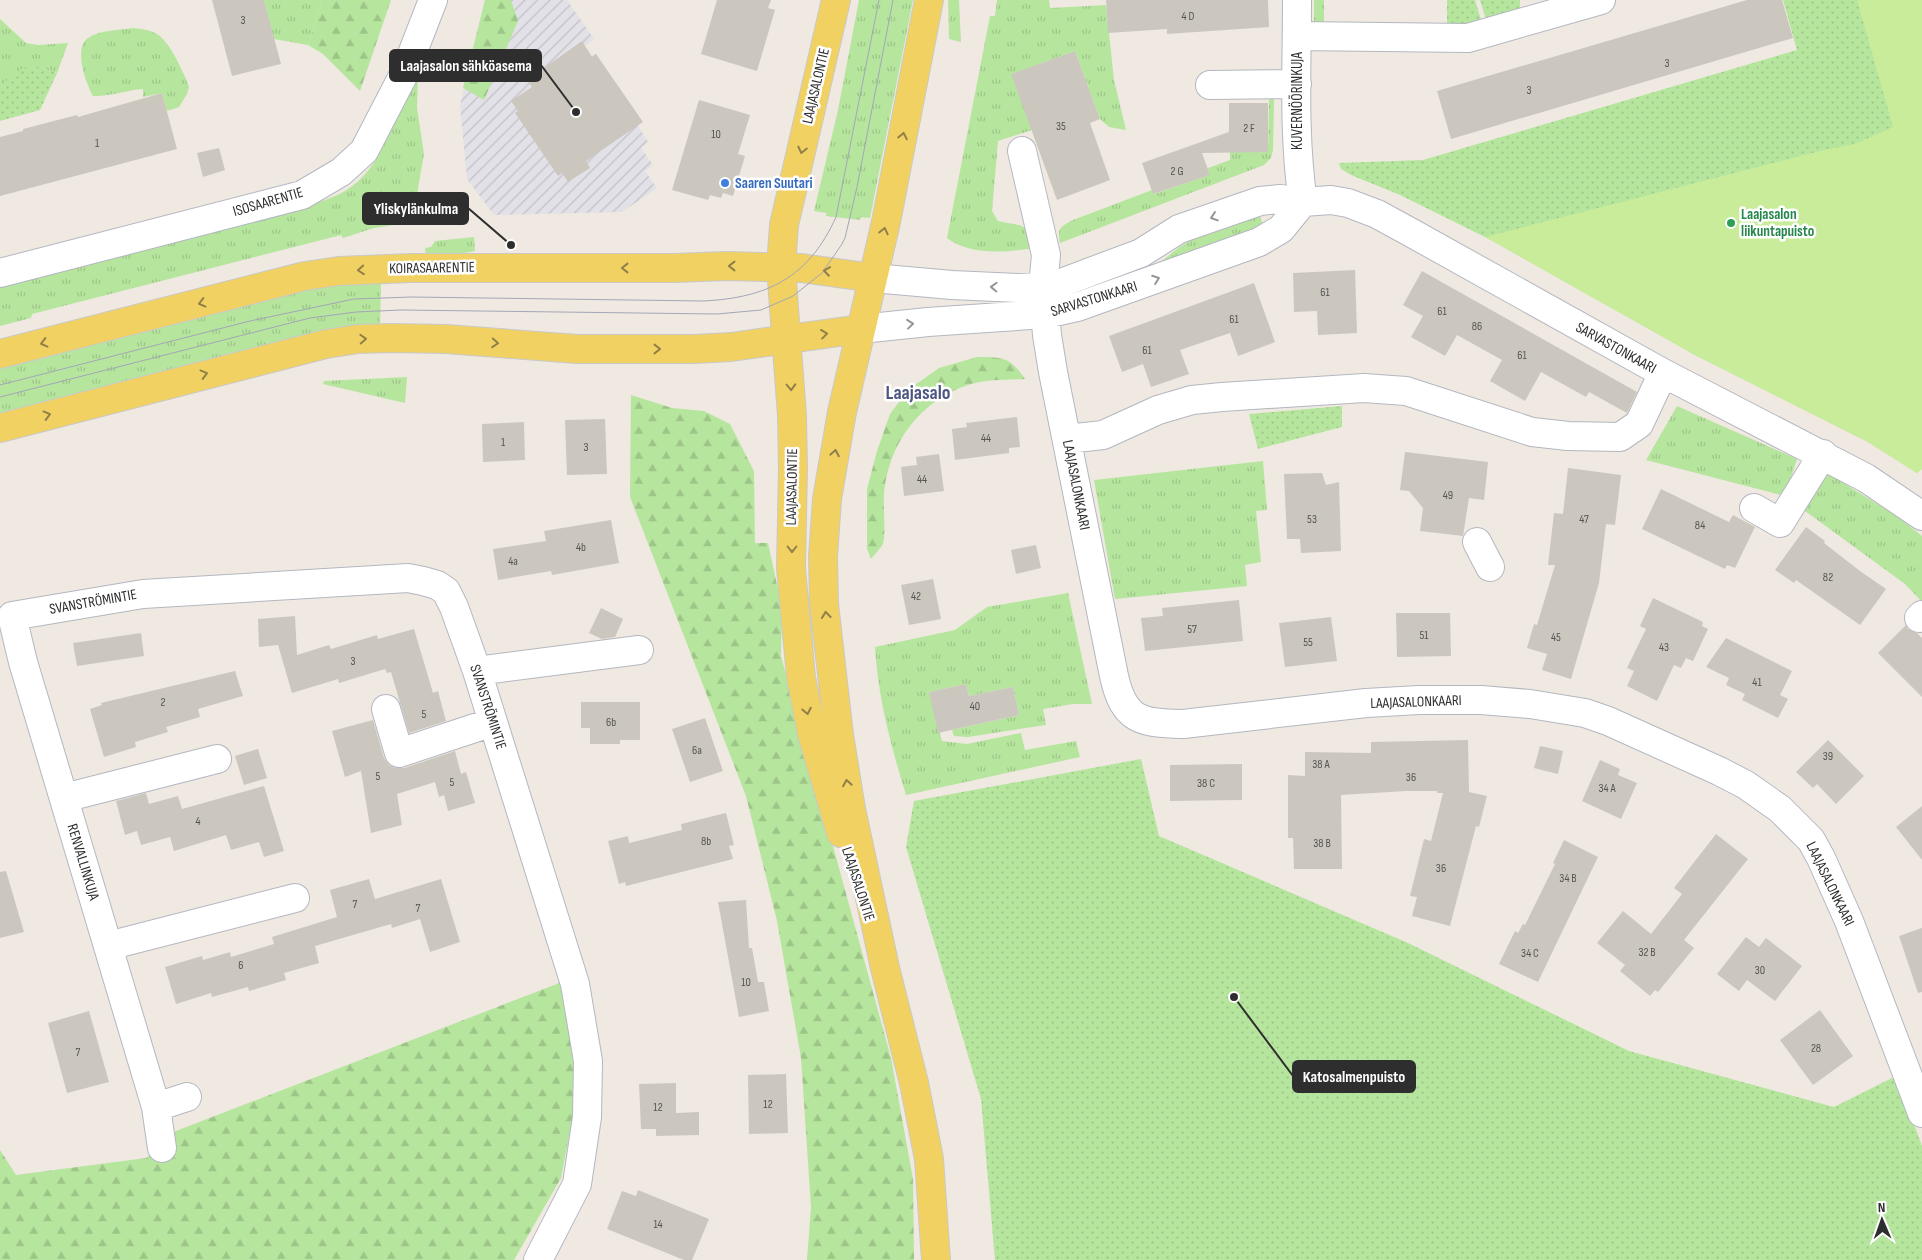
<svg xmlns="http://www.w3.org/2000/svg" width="1922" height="1260" font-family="'Sofia Sans Condensed',sans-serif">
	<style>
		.industrial { fill: url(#industrial-furrows) }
		.grass { fill: url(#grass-tufts) }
		.forest { fill: url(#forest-firs) }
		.park { fill: url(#park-dots) }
		.pitch { fill: #c9ec9a }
		.building { fill: #cbc7bf }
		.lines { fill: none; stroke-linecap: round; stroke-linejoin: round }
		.minor-casing { stroke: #b4b7c1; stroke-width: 30 }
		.major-casing { stroke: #c9c9c9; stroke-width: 30 }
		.minor { stroke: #fff; stroke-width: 28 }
		.major { stroke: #f2d163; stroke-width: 28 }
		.tram { stroke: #a3a6b8; stroke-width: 1 }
		.oneway { stroke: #908048 }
		.oneway2 { stroke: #969696 }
		.shop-dot { fill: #3f7fe0; stroke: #fff; stroke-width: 2 }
		.leisure-dot { fill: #2e9e5b; stroke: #fff; stroke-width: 2 }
		.labels { text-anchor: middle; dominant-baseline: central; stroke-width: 5; stroke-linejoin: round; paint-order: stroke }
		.number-label { font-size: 12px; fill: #555452 }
		.street-label { font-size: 15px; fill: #2e2e2e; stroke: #fff }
		.shop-label { font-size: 15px; font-weight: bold; fill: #366cbe; stroke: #fff; text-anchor: start }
		.leisure-label { font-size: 15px; font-weight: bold; fill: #27864d; stroke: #fff; text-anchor: start }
		.district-label { font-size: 20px; font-weight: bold; fill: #4d5680; stroke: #fff }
		.leader { fill: none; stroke: #2e2e2e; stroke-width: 2 }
		.callout-dot { fill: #2e2e2e; stroke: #fff; stroke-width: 2 }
		.callout { fill: #2e2e2e; stroke: #2e2e2e; stroke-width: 2 }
		.callout-label { font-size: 16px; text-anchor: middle; font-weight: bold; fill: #fff }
	</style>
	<defs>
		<pattern id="industrial-furrows" width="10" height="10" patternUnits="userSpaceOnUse" patternTransform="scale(1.25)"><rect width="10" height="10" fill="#e3e1e8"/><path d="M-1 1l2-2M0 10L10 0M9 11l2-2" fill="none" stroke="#c3c1c7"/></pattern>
		<pattern id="grass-tufts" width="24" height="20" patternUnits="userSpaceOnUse" patternTransform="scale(1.25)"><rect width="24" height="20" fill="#b6e59e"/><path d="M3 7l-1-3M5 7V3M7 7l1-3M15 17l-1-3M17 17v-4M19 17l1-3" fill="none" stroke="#9dc588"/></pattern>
		<pattern id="forest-firs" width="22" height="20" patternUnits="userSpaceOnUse" patternTransform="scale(1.25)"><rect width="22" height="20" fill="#b6e59e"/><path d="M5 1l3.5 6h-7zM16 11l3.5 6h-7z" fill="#9dc588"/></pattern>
		<pattern id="park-dots" width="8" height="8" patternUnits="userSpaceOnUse" patternTransform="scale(1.25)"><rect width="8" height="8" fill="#b6e59e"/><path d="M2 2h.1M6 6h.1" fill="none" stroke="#9dc588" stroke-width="1.8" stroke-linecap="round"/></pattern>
	</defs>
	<rect width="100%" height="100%" fill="#efe9e1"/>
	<!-- industrial -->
	<path class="industrial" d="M485,0H567L594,39L585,46L592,56L596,54L648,142L641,148L653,165L645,171L657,188L622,212L494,215L467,179L460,106Z"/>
	<!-- grass -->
	<path class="grass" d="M264,0H322L308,45L274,39Z
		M859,0H913L870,218L861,217L860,220L826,216V213L814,211L838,110Z
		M948,0H959L961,42L949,39Z
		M997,0H1049L1050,8L1106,5L1114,80L1126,130L1109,127L1100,119L1075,51L1012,74L1032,130L998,141L992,211L998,221C1023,227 1027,221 1035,248C1007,252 970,256 947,238L990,16H995Z
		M1314,0H1324V24L1314,23Z
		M0,19L26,43L38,45L68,43L57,73L39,67L0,87Z
		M134,28C142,29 150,30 157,34C170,42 184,73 189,87L187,94L179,107L167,111L162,93L143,97V89C127,90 108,97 93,96C86,84 73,48 88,38C100,30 120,30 134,28Z
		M411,76L418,78L417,108L424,154L418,188L416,218L413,222L374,228L343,238L341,235L32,314L31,318L0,326V286L306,207C319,202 333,198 345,191C384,168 395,115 411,76Z
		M1269,99H1274L1273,150L1271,158L1264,165L1060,243C1057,228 1060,227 1073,220L1152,190L1154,194L1209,175L1208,168L1230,160V152H1268Z
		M1260,216L1266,233L1155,265C1168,258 1177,247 1190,241C1211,230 1237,224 1260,216Z
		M474,237L475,251L426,260L425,248L431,247L435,241Z
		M381,278L380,330L0,420V362L249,298Z
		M407,377L405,403L323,384L324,381Z
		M1677,406L1797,459L1785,496L1646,460Z
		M1263,461L1267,510L1256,511L1261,562L1245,565L1247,586L1115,599L1094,480Z
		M1824,471L1898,517L1922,536V602L1905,584L1801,508Z
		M1068,593L1092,704H1073L1043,709L1046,725L968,737L954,736L952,730L1019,715L1013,687L969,696L966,684L929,692L942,741L967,744L1021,733L1025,750L1076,741L1080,757L906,795C891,746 878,698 875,647L955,630L987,607Z"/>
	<!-- forest -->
	<path class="forest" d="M322,0H391L360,91L323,54L308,45Z
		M485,0H511L518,21L484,100L463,88Z
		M977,357C1003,357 1010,357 1025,379C1006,380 986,379 968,385C920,401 888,444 884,494C883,505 886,535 883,544C880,549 874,555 871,559L867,549V489L877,451L890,414L908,390L939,368Z
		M631,395L672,408L704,411L730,424L754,471L755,543H768L782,608L781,656L891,1058L913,1179L914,1260H807L811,1207L801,1058L777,921L746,796L630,497Z
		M562,982L573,1062V1115L561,1178L514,1260H0V1150L16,1175L146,1158L176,1131Z"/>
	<!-- park -->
	<path class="park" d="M1447,0H1475L1481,20L1466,24H1447Z
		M1480,0H1520V13L1487,23Z
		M1783,0H1922V469L1917,473L1868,442L1695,355L1491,240L1400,195L1351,175L1341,169L1339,163L1423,160L1797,50Z
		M39,67L57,73L40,110L0,121V87L2,84L21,69Z
		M1342,406V427L1258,449L1249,414Z
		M1141,759L1159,836L1408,943L1629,1051L1834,1107L1896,1076L1922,1146V1260H995L981,1099L906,847L914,801Z"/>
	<!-- pitch -->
	<path class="pitch" d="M1857,0H1922V469L1917,473L1868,442L1695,355L1485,237L1824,150L1855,144L1893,127Z"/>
	<!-- building -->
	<path class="building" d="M212,0H264L281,64L232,76Z
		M717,0H771L768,8L775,10L757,71L701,54Z
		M1106,0H1268L1269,27L1167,34V29L1108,33Z
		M1747,0H1782L1793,38L1451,139L1437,91Z
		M582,41L592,57L596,54L643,122L586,161L590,168L568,182L562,173L558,176L515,113L518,111L511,101L532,87L527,80Z
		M1075,51L1100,119L1090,123L1110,180L1057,200L1011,74Z
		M162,93L177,149L0,196V137L23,131V129L77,115L78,117Z
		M699,100L750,115L738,154L745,156L733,196L723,193L721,198L710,195L708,200L672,190Z
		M1229,103H1268V152L1202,153L1210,175L1153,194L1142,163L1229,132Z
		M219,148L225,170L203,177L197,153Z
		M1355,270L1357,333L1318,335L1317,311L1294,312L1293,273Z
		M1422,271L1637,392L1627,413L1589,392L1586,397L1541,372L1525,401L1490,381L1502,360L1457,335L1445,356L1411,337L1423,316L1403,305Z
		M1254,283L1275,342L1238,356L1230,333L1180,350L1189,374L1151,387L1143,364L1122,372L1109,336Z
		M1017,417L1020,447L1009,448V453L955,460L952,429L967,427L966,423Z
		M605,419L607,474L567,475L565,420Z
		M524,422L525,460L483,462L482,424Z
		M1405,452L1488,462L1484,500L1469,498L1463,536L1420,531L1423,508L1409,491L1400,490Z
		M939,454L944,491L904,496L901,467L917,465L916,457Z
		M1568,468L1621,475L1615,525L1606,524L1599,583L1571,679L1542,670L1547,654L1527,648L1534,624L1537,625L1555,565H1548L1554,513L1563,514Z
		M1322,473L1326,485L1339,482L1341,551L1301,553L1300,539H1287L1284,474Z
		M1661,489L1729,522L1733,515L1755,527L1735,568L1727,565L1725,569L1642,529Z
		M611,520L619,563L552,575L551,571L498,580L493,549L546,541L544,531Z
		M1806,527L1825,541L1824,543L1860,571L1886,589L1860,625L1796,580L1794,583L1775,570Z
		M1036,545L1041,568L1016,574L1011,550Z
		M933,579L941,619L909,625L901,585Z
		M1653,598L1703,622L1702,626L1708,629L1693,661L1686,658L1681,668L1674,665L1657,701L1627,686L1634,671L1627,668L1646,629L1640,626Z
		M1239,600L1243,641L1145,651L1141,618L1163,616L1162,608Z
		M601,608L623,619L615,637L602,639L589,633Z
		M1396,613H1450L1451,656L1397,657Z
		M295,616L297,655L329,645L331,649L377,635L378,639L414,629L433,693L438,691L446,721L409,733L391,672L387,673L385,669L339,683L338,679L292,693L278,645L259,647L258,619Z
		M1331,617L1337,661L1285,667L1279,623Z
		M1906,625L1908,629L1917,633L1922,638V697L1878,653Z
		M141,633L144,656L77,666L73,643Z
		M1726,638L1792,671L1780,695L1788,699L1778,718L1742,700L1745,694L1726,685L1729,678L1706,667Z
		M235,671L243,696L198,709L200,717L166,727L168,732L135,742L136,747L104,757L90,709L102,705L101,703Z
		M966,684L969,696L1013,687L1019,715L938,733L929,692Z
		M581,702H640V740H620V744H590V728H581Z
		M705,718L723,771L690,782L672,729Z
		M373,720L384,758L389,765L395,768H404L455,751L461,774L466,772L475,803L448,811L444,795L439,797L435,782L397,794L402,825L371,833L361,771L345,777L332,731Z
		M1468,740L1469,792L1487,796L1479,827L1476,826L1450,926L1412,916L1417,897L1410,896L1424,839L1431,841L1443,793H1437V791H1406L1341,795L1342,869H1294L1293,838H1288V775L1305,776V752L1371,753V742Z
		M1828,740L1864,776L1836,804L1817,784L1813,788L1796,772Z
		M1540,746L1563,751L1558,774L1534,768Z
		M258,749L267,778L244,785L235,756Z
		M1600,760L1620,769L1618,775L1637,783L1621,819L1582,801Z
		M1242,764V800L1170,801V765Z
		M264,786L284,851L264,857L259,842L231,850L226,835L174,851L170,837L141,845L137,831L125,835L116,801L146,793L149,804L178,796L182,809Z
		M1922,806V860L1896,827Z
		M726,813L734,845L729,846L733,859L626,886L625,882L619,884L608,841L628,836L629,843L682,830L681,824Z
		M1716,834L1748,859L1684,940L1694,948L1658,992L1655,990L1650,996L1620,971L1625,965L1597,943L1623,911L1651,934L1682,894L1674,888Z
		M1564,840L1598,857L1538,982L1499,964L1515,931L1518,933L1523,924L1525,925L1555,864L1553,863Z
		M6,871L24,932L0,938V872Z
		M369,879L375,899L441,879L460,942L430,952L420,919L392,928L391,924L315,946L319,963L284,973L286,980L249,991L248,987L212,997L211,993L176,1004L165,967L202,956L203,960L230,952L231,957L274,944L272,937L337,917L330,890Z
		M746,900L749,948H752L758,982H764L769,1011L739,1017L718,902Z
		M1922,928V992L1918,993L1899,936Z
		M1746,937L1759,947L1766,938L1802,966L1775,1001L1747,980L1739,991L1717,974Z
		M1820,1010L1853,1056L1813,1085L1780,1040Z
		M89,1011L109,1082L67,1093L48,1023Z
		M786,1074L788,1133L749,1134L748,1075Z
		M676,1083V1113L699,1112V1135L656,1136V1129H641L639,1084Z
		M638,1190L709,1219L692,1260H684L607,1229L622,1191L636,1196Z"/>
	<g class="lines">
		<defs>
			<path id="minor" d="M1297,0C1297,67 1293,135 1303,202
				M1297,36L1468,38L1601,0
				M1210,85L1297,84
				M1022,151L1046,255L1043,287L1047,335L1053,372L1114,676C1124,721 1141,723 1183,724L1366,703L1419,700H1481L1530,704L1585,713L1608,721L1719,771L1746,785L1780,809L1811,840L1821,858L1849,921L1922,1113
				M0,273L302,195L341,172L364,151L405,72L433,0
				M873,278L952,285L1018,288L1043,287L1061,283L1141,253L1179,229L1260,201L1280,199L1303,202L1331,200L1348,203L1377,214L1410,232L1663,373L1866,478L1922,516
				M861,329L928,322L1045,314L1077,307L1259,242L1281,229L1303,202
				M1067,439L1103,435L1158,410L1192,400L1222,397L1364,388L1406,391L1532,432L1568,436L1620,437L1639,424L1663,373
				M1754,508L1780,523L1823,454
				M1477,542L1490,567
				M12,616L143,594L408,578L423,581L437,585L446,591L454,607L477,671L575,984L588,1061L587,1117L577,1184L538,1260
				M12,616L23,662L156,1107L162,1148
				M1919,618L1922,615
				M477,671L639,650
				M386,709L399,753L493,722
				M64,798L217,759
				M108,946L295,898
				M156,1107L187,1097"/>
			<path id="major" d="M836,0L784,225L781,267L792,416L793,468L791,568L801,677L812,734L841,833
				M929,0L886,222L842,412L827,499L823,557L824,604L839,735L851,809L885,968L914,1083L929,1159L936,1260
				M0,354L305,276L339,271L411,268H674L727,266L801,268L873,278
				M0,428L326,344L358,339L392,338L446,339L577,349H694L731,347L861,329"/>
		</defs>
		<!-- minor casing -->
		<use href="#minor" class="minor-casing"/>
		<!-- major casing -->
		<use href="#major" class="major-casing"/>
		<!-- minor -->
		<use href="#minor" class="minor"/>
		<!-- major -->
		<use href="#major" class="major"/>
		<!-- tram -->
		<path class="tram" d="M0,385L250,321L354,299L412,297L703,301C768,298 809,277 836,217L879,0
			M0,397L310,318L356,312L401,310L717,314L761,310L793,296L822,273L842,244L845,238L857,187L893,0"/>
	</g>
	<!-- one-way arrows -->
	<defs><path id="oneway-chevron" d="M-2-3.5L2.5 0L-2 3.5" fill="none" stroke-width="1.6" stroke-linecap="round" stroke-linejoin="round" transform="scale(1.25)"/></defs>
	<g class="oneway">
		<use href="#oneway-chevron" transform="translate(903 136) rotate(-79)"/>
		<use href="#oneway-chevron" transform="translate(802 150) rotate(103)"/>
		<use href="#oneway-chevron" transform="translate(884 231) rotate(-77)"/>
		<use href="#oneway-chevron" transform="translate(732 266) rotate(-180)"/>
		<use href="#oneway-chevron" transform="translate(625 268) rotate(180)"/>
		<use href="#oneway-chevron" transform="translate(361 270) rotate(176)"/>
		<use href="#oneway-chevron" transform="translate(827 271) rotate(-172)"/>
		<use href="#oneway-chevron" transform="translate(202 303) rotate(166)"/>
		<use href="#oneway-chevron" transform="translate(824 334) rotate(-7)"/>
		<use href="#oneway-chevron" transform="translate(363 339) rotate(-3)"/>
		<use href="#oneway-chevron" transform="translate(44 343) rotate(166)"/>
		<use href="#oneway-chevron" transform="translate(495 343) rotate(4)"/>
		<use href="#oneway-chevron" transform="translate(657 349)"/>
		<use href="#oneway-chevron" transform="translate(204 374) rotate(-15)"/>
		<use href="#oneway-chevron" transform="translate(791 387) rotate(88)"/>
		<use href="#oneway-chevron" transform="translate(47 415) rotate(-15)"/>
		<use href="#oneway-chevron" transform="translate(835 453) rotate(-80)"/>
		<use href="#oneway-chevron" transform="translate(792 549) rotate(90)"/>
		<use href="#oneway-chevron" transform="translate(826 615) rotate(-96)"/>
		<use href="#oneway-chevron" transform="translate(807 711) rotate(79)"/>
		<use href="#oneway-chevron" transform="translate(847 783) rotate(-99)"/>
	</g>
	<g class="oneway2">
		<use href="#oneway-chevron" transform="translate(1214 217) rotate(161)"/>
		<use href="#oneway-chevron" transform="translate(1156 279) rotate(-20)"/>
		<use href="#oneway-chevron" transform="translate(994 287) rotate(-178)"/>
		<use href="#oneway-chevron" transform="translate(910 324) rotate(-6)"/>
	</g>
	<!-- markers -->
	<circle class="shop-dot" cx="725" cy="183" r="5"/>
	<circle class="leisure-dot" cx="1731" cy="223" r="5"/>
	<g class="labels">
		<!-- number labels -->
		<g class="number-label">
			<text x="1188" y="16">4 D</text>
			<text x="243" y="20">3</text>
			<text x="1667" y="63">3</text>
			<text x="1529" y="90">3</text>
			<text x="1061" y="126">35</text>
			<text x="1249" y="128">2 F</text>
			<text x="716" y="134">10</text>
			<text x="97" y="143">1</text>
			<text x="1177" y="171">2 G</text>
			<text x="1325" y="292">61</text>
			<text x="1442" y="311">61</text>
			<text x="1234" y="319">61</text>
			<text x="1477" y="326">86</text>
			<text x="1147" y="350">61</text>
			<text x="1522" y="355">61</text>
			<text x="986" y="438">44</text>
			<text x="503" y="442">1</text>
			<text x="586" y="447">3</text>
			<text x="922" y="479">44</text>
			<text x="1448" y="495">49</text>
			<text x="1312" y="519">53</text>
			<text x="1584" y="519">47</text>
			<text x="1700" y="525">84</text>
			<text x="581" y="547">4b</text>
			<text x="513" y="561">4a</text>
			<text x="1828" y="577">82</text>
			<text x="916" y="596">42</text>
			<text x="1192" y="629">57</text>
			<text x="1424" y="635">51</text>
			<text x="1556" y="637">45</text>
			<text x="1308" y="642">55</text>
			<text x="1664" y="647">43</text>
			<text x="353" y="661">3</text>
			<text x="1757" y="682">41</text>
			<text x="163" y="702">2</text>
			<text x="975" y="706">40</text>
			<text x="424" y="714">5</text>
			<text x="611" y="722">6b</text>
			<text x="697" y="750">6a</text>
			<text x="1828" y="756">39</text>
			<text x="1321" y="764">38 A</text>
			<text x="378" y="776">5</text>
			<text x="1411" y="777">36</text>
			<text x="452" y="782">5</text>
			<text x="1206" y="783">38 C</text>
			<text x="1607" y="788">34 A</text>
			<text x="198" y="821">4</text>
			<text x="706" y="841">8b</text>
			<text x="1322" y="843">38 B</text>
			<text x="1441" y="868">36</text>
			<text x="1568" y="878">34 B</text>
			<text x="355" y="904">7</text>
			<text x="418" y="908">7</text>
			<text x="1647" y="952">32 B</text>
			<text x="1530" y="953">34 C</text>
			<text x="241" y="965">6</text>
			<text x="1760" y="970">30</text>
			<text x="746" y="982">10</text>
			<text x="1816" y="1048">28</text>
			<text x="78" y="1052">7</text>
			<text x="768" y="1104">12</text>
			<text x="658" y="1107">12</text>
			<text x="658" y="1224">14</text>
		</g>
		<!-- street labels -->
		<g class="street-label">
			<text transform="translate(816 86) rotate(-77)">LAAJASALONTIE</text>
			<text transform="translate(1297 101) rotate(-90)">KUVERNÖÖRINKUJA</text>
			<text transform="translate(268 202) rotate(-16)">ISOSAARENTIE</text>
			<text transform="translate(432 268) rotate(-1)">KOIRASAARENTIE</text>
			<text transform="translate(1094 299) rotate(-17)">SARVASTONKAARI</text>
			<text transform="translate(1616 348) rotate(29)">SARVASTONKAARI</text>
			<text transform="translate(1076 485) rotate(79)">LAAJASALONKAARI</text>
			<text transform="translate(792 487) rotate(-89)">LAAJASALONTIE</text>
			<text transform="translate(93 602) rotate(-10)">SVANSTRÖMINTIE</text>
			<text transform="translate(1416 702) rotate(-2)">LAAJASALONKAARI</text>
			<text transform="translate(488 707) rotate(72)">SVANSTRÖMINTIE</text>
			<text transform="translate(83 862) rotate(73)">RENVALLINKUJA</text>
			<text transform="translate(858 884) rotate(72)">LAAJASALONTIE</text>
			<text transform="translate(1830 884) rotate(64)">LAAJASALONKAARI</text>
		</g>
		<!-- shop labels -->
		<g class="shop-label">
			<text x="735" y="183">Saaren Suutari</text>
		</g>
		<!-- leisure labels -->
		<g class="leisure-label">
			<text x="1741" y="214">Laajasalon<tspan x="1741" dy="17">liikuntapuisto</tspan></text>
		</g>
		<!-- district labels -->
		<g class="district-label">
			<text x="918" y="393">Laajasalo</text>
		</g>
	</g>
	<!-- callouts -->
	<path class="leader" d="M576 112L541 65M511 245L468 208M1234 997L1293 1076"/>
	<g class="callout-dot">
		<circle cx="576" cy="112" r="5"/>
		<circle cx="511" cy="245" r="5"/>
		<circle cx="1234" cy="997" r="5"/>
	</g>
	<g class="callout">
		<rect x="390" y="50" width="151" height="31" rx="5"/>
		<rect x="363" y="193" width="105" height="31" rx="5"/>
		<rect x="1293" y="1061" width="122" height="31" rx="5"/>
	</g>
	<g class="callout-label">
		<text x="466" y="71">Laajasalon sähköasema</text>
		<text x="416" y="214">Yliskylänkulma</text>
		<text x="1354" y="1082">Katosalmenpuisto</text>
	</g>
	<!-- north arrow -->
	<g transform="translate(1882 1220) rotate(358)" stroke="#ffffff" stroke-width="4" paint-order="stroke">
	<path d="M0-4L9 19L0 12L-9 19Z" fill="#2e2e2e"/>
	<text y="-8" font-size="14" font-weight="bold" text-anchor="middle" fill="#2e2e2e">N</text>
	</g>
</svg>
